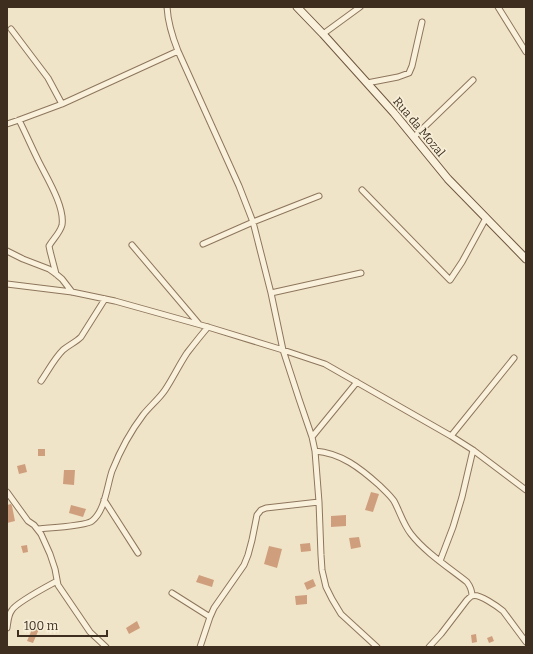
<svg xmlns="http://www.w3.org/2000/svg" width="533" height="654" font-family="Bitter,serif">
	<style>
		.building { fill: #cf9f7d }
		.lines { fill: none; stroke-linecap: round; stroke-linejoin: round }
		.street-casing { stroke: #8d765c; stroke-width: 7 }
		.secondary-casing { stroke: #6f573f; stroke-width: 9 }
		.street { stroke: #faf1dc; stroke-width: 5 }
		.secondary { stroke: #faf1dc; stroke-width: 7 }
		.labels { text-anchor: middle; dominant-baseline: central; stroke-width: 3.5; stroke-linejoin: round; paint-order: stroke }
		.street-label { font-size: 12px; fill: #3d2e20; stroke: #f7eed8 }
	</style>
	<rect width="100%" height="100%" fill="#f0e4c8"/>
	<!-- building -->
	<path class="building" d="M38,449H45V456H38Z
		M25,464L27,472L19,474L17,466Z
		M64,470H75L74,485L63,484Z
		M371,492L379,494L373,512L365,510Z
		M11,504L12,506L15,521L7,523V505Z
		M71,505L86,509L83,517L69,513Z
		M346,515V526L331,527V516Z
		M359,537L361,547L351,549L349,538Z
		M310,543L311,551L301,552L300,544Z
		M27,545L28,552L23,553L21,546Z
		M269,546L282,549L277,568L264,564Z
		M199,575L214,580L212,587L196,582Z
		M313,579L316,586L307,590L304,583Z
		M307,595V604L296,605L295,596Z
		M137,621L140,628L129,634L126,628Z
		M33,627L39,629L33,643L27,641Z
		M476,634L477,642L472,643L471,635Z
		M492,636L494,641L489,643L487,638Z"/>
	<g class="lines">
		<defs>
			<path id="street" d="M167,7C168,23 172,36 178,51L239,186L253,222L271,293L283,350L299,399L312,437L315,451L319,502L321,555L322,570L326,587L332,599L341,614L377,647
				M498,7L526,52
				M11,29L48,78L62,104
				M323,34L360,7
				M367,83L398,77L409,73L412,66L422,22
				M19,120C26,134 32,148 39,162C47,178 65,207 62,225C60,233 53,239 49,246L50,251L56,274
				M7,124L19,120L62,104L178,51
				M414,137L473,80
				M362,190L450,280L462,262L486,218
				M203,244L253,222L319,196
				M132,245L199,324
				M7,251L23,259L49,269L56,274L62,279L72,292
				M7,284L72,292L115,301L208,327L283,350L325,364L451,436L473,450L526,490
				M271,293L361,273
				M41,381C48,371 54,359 63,350C69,345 76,342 81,337L105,299
				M451,436L514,358
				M312,437L357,382
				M315,451C341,453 360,468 379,485C384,490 390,495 394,501C400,512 403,524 411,534C425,552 448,567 467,582C470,586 472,590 472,596
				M7,492L28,521L34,525L41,534L50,554L55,569L58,585L90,632L106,647
				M104,500L138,553
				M38,529C48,528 86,526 92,521C105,511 107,486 112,471C120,451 130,432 143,415C150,406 159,399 165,390C173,378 179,365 187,353C194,344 201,335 208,327
				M440,561L453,527L462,497L473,450
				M172,593L210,617
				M7,628C8,622 8,615 12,610C17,602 48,586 57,581
				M200,647L210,617L214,608L244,565L248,555L252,540L257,515L261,510L266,508L319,502
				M429,647L441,634L467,600C468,599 471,596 472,596C479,593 498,607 503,611L526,642"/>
			<path id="secondary" d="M297,7L323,34L394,113L448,179L526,259"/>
		</defs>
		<!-- street casing -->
		<use href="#street" class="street-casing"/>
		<!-- secondary casing -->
		<use href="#secondary" class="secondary-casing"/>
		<!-- street -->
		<use href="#street" class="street"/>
		<!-- secondary -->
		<use href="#secondary" class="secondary"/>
	</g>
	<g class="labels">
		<!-- street labels -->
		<g class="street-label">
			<text transform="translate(419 127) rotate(50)">Rua da Mozal</text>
		</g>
	</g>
	<!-- border -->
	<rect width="533" height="654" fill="none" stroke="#3d2e20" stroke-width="16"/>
	<!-- scale -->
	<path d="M18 630v6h89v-6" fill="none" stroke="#3d2e20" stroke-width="2"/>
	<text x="24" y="630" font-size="12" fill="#3d2e20" stroke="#f7eed8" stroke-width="3" paint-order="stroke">100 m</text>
</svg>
